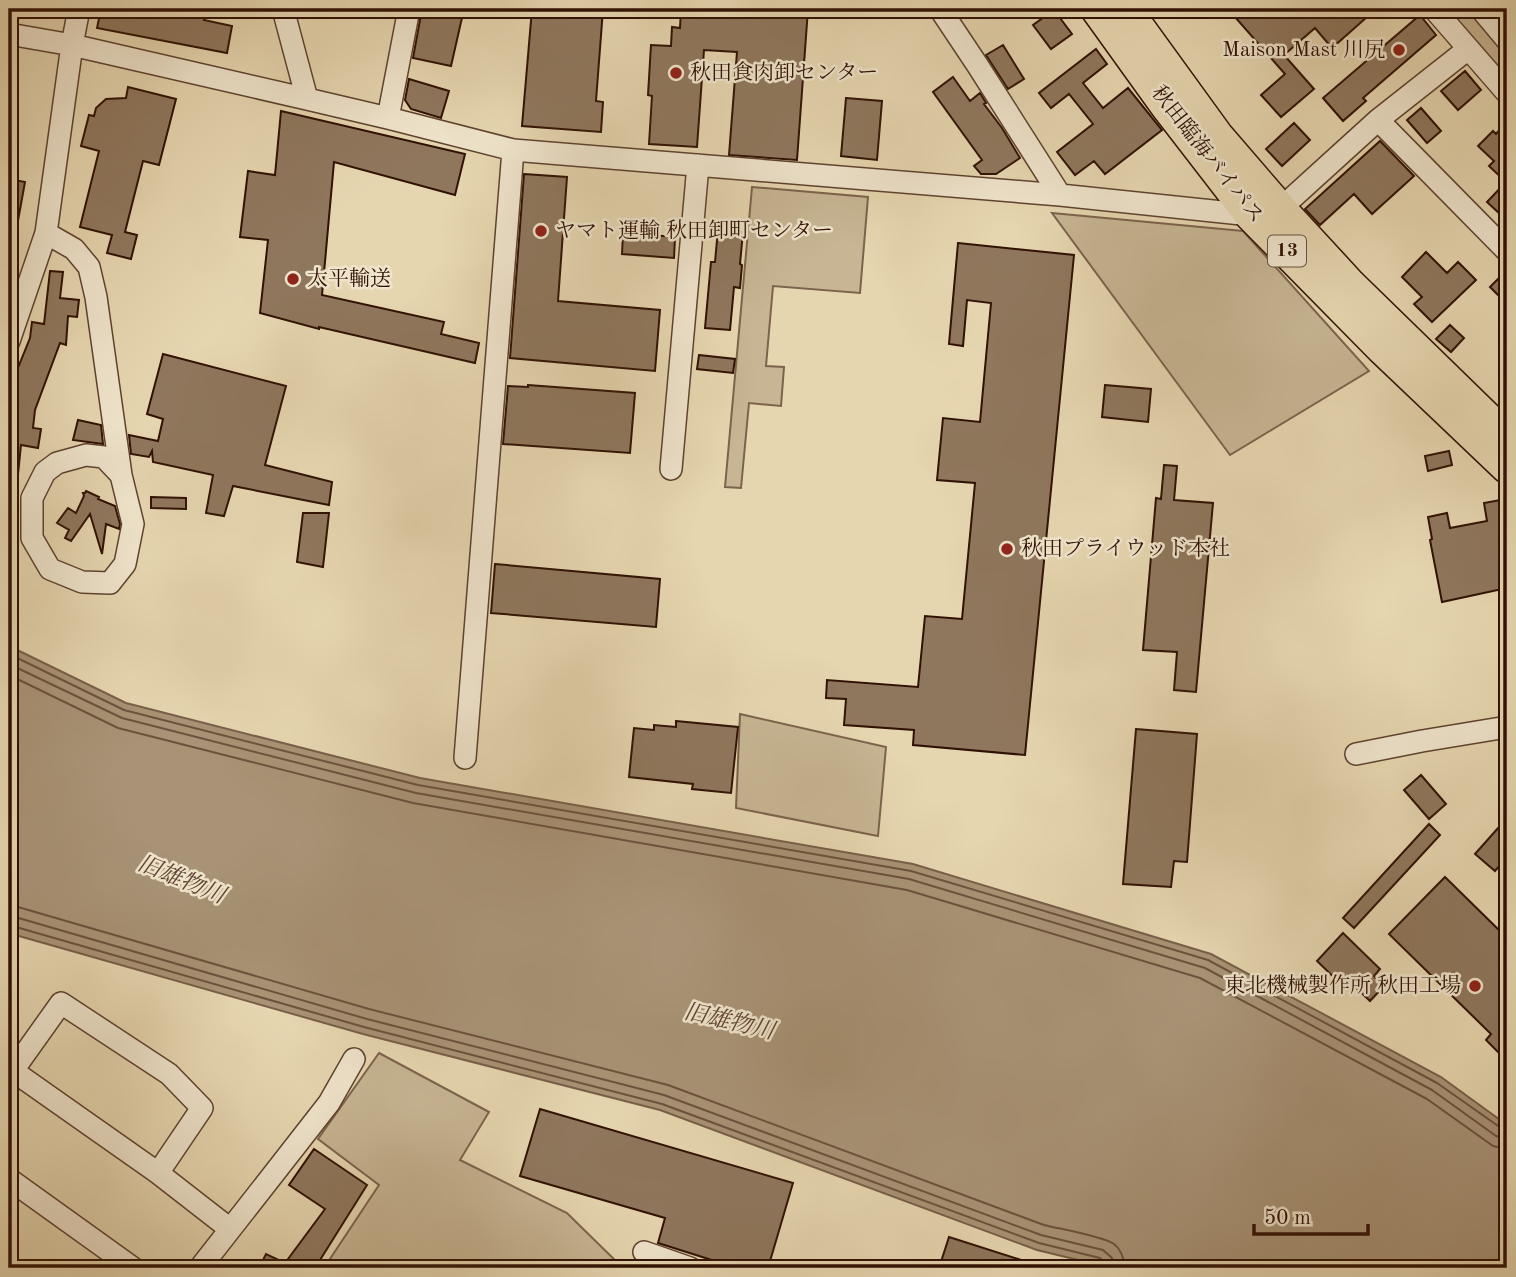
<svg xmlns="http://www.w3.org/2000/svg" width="1516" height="1277" font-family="'Old Standard TT','Noto Serif JP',serif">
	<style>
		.green { fill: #c7b593; stroke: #7c634c; stroke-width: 2 }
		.water { fill: #a89376; stroke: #785f48; stroke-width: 2 }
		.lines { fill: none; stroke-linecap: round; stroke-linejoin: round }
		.shore { stroke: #6c523d; stroke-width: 2 }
		.building { fill: #8f775d; stroke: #301104; stroke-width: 2 }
		.minor-casing { stroke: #5e422f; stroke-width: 24 }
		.highway-casing { stroke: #301104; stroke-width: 35 }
		.minor { stroke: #efe4cc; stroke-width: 21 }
		.highway { stroke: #e6d6b0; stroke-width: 32 }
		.poi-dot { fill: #8f2418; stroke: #efe4cc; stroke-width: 2.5 }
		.labels { text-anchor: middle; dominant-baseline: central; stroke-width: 5; stroke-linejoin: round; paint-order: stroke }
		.shield { fill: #efe4cc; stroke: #695040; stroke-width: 2 }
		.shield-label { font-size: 19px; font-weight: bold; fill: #301104 }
		.poi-label { font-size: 21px; fill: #301104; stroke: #efe4cc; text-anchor: start }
		.street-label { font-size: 21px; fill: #301104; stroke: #efe4cc }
		.water-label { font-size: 23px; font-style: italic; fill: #604532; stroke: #efe4cc }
	</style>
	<rect width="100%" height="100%" fill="#e6d6b0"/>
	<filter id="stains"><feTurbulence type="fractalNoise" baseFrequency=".00286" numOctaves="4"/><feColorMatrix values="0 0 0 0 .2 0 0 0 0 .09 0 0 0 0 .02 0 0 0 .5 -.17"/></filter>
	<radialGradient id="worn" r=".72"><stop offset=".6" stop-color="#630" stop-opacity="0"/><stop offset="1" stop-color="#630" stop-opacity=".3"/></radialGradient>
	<!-- green -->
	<path class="green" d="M1458,9H1474L1507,42V78L1448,13Z
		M752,187L868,197L860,293L773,286L766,366L784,367L781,406L749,403L741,488L725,487Z
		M1052,213L1243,231L1369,371L1230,455Z
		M740,714L886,747L878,836L736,808Z
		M379,1053L489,1112L460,1160L567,1213L623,1268H324L379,1185L318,1139Z"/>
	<!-- water -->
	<path class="water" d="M9,646L126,703L420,778L913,864L1211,954L1441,1077L1507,1125V1268H1111L1037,1250L660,1110L363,1034L19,936L9,931Z"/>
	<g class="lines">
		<!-- shore -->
		<path class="shore" d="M9,654L124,710L418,785L911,871L1208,960L1437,1083L1501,1128L1507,1130
			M9,664L122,718L416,793L909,879L1205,968L1432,1090L1496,1136L1507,1139
			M9,675L118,728L413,803L907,890L1200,978L1427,1099L1493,1146L1507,1149
			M9,906L18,907L369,1009L668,1085L1044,1225C1060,1229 1102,1236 1114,1244C1122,1250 1124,1259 1125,1268
			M9,917H15L367,1019L664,1095L1041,1235L1103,1250L1112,1258L1114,1268
			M9,925L364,1027L662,1104L1039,1243L1100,1258L1104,1262L1105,1268"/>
	</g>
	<!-- building -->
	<path class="building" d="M101,9H206L204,20L232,26L227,53L97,28Z
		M422,9H464L451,66L413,58Z
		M532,9H603L596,101L603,102L601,132L522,126Z
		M681,9H808L797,160L729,155L737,52L704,50L697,147L649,144L652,96L648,95L651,45L671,46L672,27L680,28Z
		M1228,9H1287L1296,18L1307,9H1376L1332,48L1315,28L1284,55L1314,89L1281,117L1261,95L1285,74Z
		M1054,10L1072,34L1051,49L1033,25Z
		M1420,15L1436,35L1363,98L1366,101L1343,121L1323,98Z
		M1003,45L1024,79L1008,89L986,55Z
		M1096,49L1107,64L1083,83L1103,108L1128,88L1162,130L1105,174L1094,161L1075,175L1057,152L1093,124L1069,94L1051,108L1039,93Z
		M1465,71L1481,90L1458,110L1441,91Z
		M953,77L970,101L980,93L986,103L984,104L1002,128L1020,158L996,174H981L974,166L982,160L933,92Z
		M409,79L449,91L441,118L411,109L405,100Z
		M128,87L176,99L159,165L143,161L125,232L137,235L131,259L107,253L112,235L80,227L99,151L81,146L89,115L94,116L96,108L106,99L126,98Z
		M846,98L882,101L877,160L841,156Z
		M1421,108L1441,131L1427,143L1407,120Z
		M281,111L465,154L455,195L334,162L322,295L444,322L441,334L479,343L475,363L319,327V329L260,313L268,240L240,237L248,171L275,175Z
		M1507,121V207L1500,214L1487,202L1506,182L1489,166L1494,161L1478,146L1493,131L1496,134Z
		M1294,123L1310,140L1282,166L1266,149Z
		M1380,141L1414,176L1372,214L1354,194L1320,225L1305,209Z
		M524,174L567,177L558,301L660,310L655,371L510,358Z
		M9,179L25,182L15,237L9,236Z
		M718,229L743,232L740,264L742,265L740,288L734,287L730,330L705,328L711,262H715Z
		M623,233L675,237L674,258L622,254Z
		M958,243L1074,255L1025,755L913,745L914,730L844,725L846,699L826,698L827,680L918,687L925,616L962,619L975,483L937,480L943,418L980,422L991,303L967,300L963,346L949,344Z
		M1426,252L1447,273L1458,262L1476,280L1432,322L1414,304L1422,297L1402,277Z
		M1507,270V304L1490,287Z
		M50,271L63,272L60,298L79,300L77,317L68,316L66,345L60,343L35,410L33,428L41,429L38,448L21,445L17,484H9V390L30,338L32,322L44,324Z
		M1450,325L1464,338L1451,352L1436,339Z
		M163,354L286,386L265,465L332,482L329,505L233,486L224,516L206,513L213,475L153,462L152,451L149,457L131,454L129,435L158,441L163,419L147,414Z
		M699,355L735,359L733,373L697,369Z
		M528,385L635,393L630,453L503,444L508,386L528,387Z
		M1105,385L1151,389L1148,422L1102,417Z
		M78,420L101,425L103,444L73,440Z
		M1449,451L1452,465L1428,471L1425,456Z
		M1164,465L1177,466L1174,500L1213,503L1196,692L1174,690L1177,652L1143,650L1156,498L1161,499Z
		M86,491L99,497L98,499L115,506L120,524L119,529L106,524L102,554L90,514L71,541L65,538L69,530L57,523L68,508L76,513L84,496L83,493H85Z
		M151,497L186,498V509L151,508Z
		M1506,499L1507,508V588L1442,602L1430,540L1432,539L1428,517L1447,513L1450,528L1487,521L1484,503Z
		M303,513H329L323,567L297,562Z
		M495,564L660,579L656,627L491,613Z
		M676,721L738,727L731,793L692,789L693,784L629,777L634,728L654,730V725L676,727Z
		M1136,729L1197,734L1187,862L1174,861L1171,887L1123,884Z
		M1421,775L1446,804L1429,819L1404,790Z
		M1507,818V857L1495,871L1475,854Z
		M1429,824L1440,835L1354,928L1343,918Z
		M1445,877L1507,938V1061L1486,1040L1491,1034L1389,934Z
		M1343,933L1380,969L1374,976L1384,986L1370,1001L1349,981L1344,987L1317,961Z
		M540,1109L793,1183L768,1268H737L658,1243L665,1218L520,1176Z
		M314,1149L367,1185L315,1268H259L266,1254L285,1263L325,1209L289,1185Z
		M949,1237L1040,1266L1039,1268H939Z"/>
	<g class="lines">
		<defs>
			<path id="minor" d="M283,9L307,99
				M940,9L978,66L1060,195
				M1434,9L1507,93
				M1481,9L1507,40
				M9,34L72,45L307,99L388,118L513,150L1060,195L1251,215L1280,209L1378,120L1468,49
				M388,118L409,9
				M1378,120L1507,251
				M46,233L74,249L89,267L96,297L121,475L133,524L125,564L110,583L82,582L50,569L32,538V498L45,472L57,463L86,455L104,457L121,475
				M9,341L46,233L72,45L79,9
				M671,469L698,165
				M1356,754L1422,741L1507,727
				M465,758L513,150
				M13,1071L158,1173L230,1229
				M9,1076L61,1003L169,1074L202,1108L158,1173
				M9,1179L133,1268
				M644,1252L690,1268
				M200,1268L329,1103L354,1059"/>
			<path id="highway" d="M1097,9L1166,105L1251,215L1382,348L1507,467
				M1125,9L1217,136L1280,209L1350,285L1507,438"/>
		</defs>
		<!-- minor casing -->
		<use href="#minor" class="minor-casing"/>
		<!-- highway casing -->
		<use href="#highway" class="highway-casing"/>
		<!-- minor -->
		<use href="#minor" class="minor"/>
		<!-- highway -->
		<use href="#highway" class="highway"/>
	</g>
	<!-- markers -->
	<g class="poi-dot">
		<circle cx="1399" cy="50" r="7"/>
		<circle cx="676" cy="73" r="7"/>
		<circle cx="541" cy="231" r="7"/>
		<circle cx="293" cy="279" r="7"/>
		<circle cx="1007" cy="549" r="7"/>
		<circle cx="1475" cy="986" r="7"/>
	</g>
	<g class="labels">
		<!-- shield labels -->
		<rect class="shield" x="1268" y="235.5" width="38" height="31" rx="5"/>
		<g class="shield-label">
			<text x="1287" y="251">13</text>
		</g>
		<!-- poi labels -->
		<g class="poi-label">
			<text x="1385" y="50" text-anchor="end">Maison Mast 川尻</text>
			<text x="690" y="73">秋田食肉卸センター</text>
			<text x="555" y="231">ヤマト運輸 秋田卸町センター</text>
			<text x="307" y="279">太平輸送</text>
			<text x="1021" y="549">秋田プライウッド本社</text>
			<text x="1461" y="986" text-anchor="end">東北機械製作所 秋田工場</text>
		</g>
		<!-- street labels -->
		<g class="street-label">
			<text transform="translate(1207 155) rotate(52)">秋田臨海バイパス</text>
		</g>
		<!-- water labels -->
		<g class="water-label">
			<text transform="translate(181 880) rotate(22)">旧雄物川</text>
			<text transform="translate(729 1022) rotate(13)">旧雄物川</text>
		</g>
	</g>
	<!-- margin -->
	<rect width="1516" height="1277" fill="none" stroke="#e6d6b0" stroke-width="35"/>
	<rect x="10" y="10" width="1495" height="1256" fill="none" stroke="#301104" stroke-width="3.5"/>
	<rect x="18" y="18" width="1481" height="1242" fill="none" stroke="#301104" stroke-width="2"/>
	<!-- scale -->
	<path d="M1254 1224v10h114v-10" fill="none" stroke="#301104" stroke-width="3.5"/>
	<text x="1264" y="1224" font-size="21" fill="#301104" stroke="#efe4cc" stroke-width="5" paint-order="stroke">50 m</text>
	<rect width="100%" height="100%" filter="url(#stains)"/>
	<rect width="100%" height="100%" fill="url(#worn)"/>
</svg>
